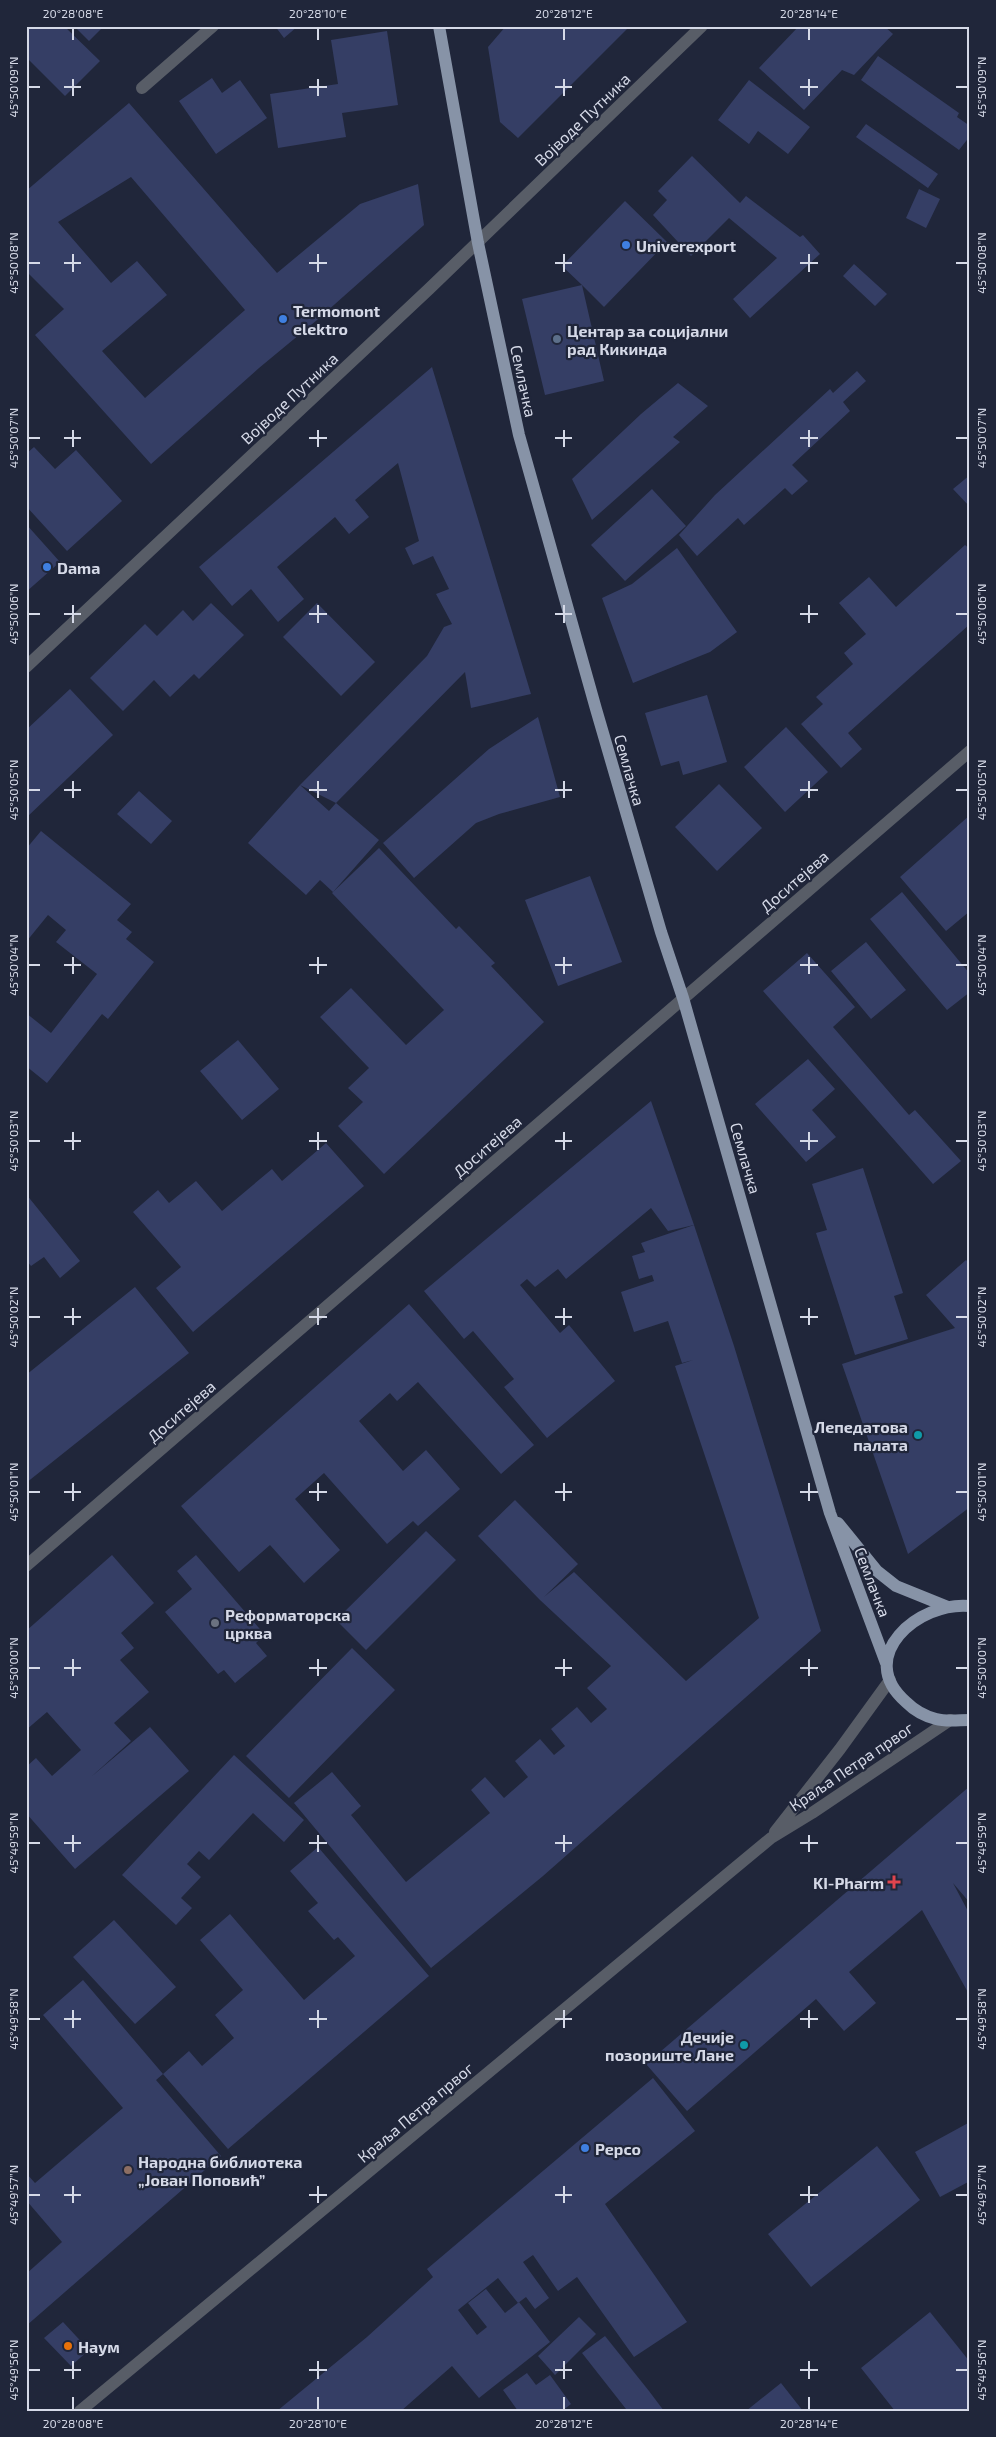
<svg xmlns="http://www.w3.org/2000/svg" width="996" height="2437" font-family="'Exo 2',sans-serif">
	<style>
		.building { fill: #353e65; fill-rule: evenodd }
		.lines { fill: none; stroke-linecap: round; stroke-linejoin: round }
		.minor { stroke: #585d67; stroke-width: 12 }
		.major { stroke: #8793a7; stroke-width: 12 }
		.ticks { fill: none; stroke: #d5d9e7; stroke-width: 2 }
		.shop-dot { fill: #3f7fe0; stroke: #20263a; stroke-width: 2 }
		.service-dot { fill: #5c6f8a; stroke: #20263a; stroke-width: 2 }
		.culture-dot { fill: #0f9aa8; stroke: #20263a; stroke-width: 2 }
		.worship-dot { fill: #6b7280; stroke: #20263a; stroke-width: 2 }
		.health-dot { fill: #e0444e; stroke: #20263a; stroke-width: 2 }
		.education-dot { fill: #8d6e63; stroke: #20263a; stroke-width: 2 }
		.food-dot { fill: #e8710a; stroke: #20263a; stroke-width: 2 }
		.labels { text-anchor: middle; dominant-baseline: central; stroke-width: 4.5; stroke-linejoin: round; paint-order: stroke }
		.street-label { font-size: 16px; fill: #d5d9e7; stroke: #20263a }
		.poi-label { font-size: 16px; font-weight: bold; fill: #d5d9e7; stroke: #20263a; text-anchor: start }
		.neatline { fill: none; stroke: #d5d9e7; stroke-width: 2 }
		.ticks-label { font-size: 12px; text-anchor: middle; fill: #d5d9e7 }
	</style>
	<rect width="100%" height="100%" fill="#20263a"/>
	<!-- building -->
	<path class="building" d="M26,26H64L100,61L65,96L26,57Z
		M74,26H104L89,41Z
		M275,26H298L284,38Z
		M506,26H630L518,138L500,122L488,47Z
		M799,26H884L893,34L854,75L842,70L804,110L759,68Z
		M387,31L398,105L342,113L346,137L278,148L270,94L338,84L331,40Z
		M878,56L959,113L957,117L970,126V136L959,150L861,80Z
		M212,78L222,93L240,80L267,118L216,154L179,101Z
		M749,80L810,127L788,154L758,131L749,144L718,120Z
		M129,103L277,273L360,204L418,184L424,225L317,320L259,368L151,464L35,335L64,309L26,271V191ZM131,177L245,310L145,398L102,351L167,295L137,261L111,283L58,222Z
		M866,124L938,174L928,188L856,137Z
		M692,156L740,203L746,196L800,237L803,235L820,254L750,318L733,299L777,258L729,218L691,256L653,215L667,200L658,191Z
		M919,189L940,199L926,228L906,218Z
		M625,201L667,242L604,307L582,285L604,381L545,395L522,299L582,285L562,266Z
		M854,264L887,294L875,306L843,276Z
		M432,367L531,694L471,708L465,672L336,803L379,840L333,892L320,880L306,895L248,843L300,785L427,656L444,627L452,624L436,594L449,589L433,556L413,565L405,548L419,541L398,463L355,500L369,517L349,534L335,517L277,567L304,599L278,622L251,589L232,606L199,567ZM300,785L336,803L329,811Z
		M857,371L866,381L843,402L850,411L792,465L808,481L792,495L785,488L744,525L738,518L697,556L679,535L715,495L830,389L833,393Z
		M678,383L708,406L673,437L680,442L592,520L572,479L641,414Z
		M34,447L55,469L76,450L122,501L67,551L26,506V454Z
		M970,475V507L953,489Z
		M652,489L686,526L625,581L591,545Z
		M26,524L60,562L26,592Z
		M965,545L970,549V624L848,733L862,749L841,768L801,724L823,704L816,697L853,664L844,653L866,634L839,603L869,577L896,607Z
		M677,548L737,632L710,652L633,683L602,598L632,584Z
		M211,603L244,635L199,679L194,674L170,697L154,680L123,711L90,678L145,624L157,636L183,610L193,621Z
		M317,603L375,662L341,696L283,637Z
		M70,689L113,735L26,818V730Z
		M707,695L727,762L683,775L679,761L661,766L645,713Z
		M538,717L560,797L499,814L476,823L414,878L383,843L489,749Z
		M786,727L828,772L785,812L744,767Z
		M719,784L762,828L717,871L675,827Z
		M139,791L172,821L151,844L117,814Z
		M970,815V911L946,931L900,877Z
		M41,831L131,904L117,920L132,932L126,939L154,962L108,1019L102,1014L47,1083L26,1066V1013L51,1033L97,974L56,942L66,930L48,915L26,942V849Z
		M379,848L456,929L459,926L495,963L491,966L544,1022L384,1174L338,1126L363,1102L348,1088L369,1068L320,1017L351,988L406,1045L444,1010L332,893Z
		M590,876L622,962L558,986L525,900Z
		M902,892L970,974V992L947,1010L870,919Z
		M866,942L906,990L871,1019L831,971Z
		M807,953L855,1007L833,1027L909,1115L915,1110L961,1161L933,1184L763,991Z
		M238,1040L279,1089L242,1120L200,1071Z
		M808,1059L835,1089L812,1110L836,1137L806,1162L755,1104Z
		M651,1101L694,1225L668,1231L651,1208L566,1279L558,1269L535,1287L527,1279L520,1285L560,1333L569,1325L615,1381L547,1438L504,1387L514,1379L473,1331L464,1339L424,1291Z
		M326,1143L364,1186L193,1332L156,1288L181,1267L133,1212L158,1190L169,1203L196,1181L222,1211L272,1169L282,1181Z
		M863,1168L903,1293L894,1296L908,1339L855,1355L816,1233L827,1230L812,1184Z
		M26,1194L80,1261L60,1278L44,1257L31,1266L26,1260Z
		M694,1225L734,1346L821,1631L543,1876L431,1968L294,1803L332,1772L361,1806L351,1815L406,1882L490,1813L471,1790L485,1777L504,1798L528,1777L515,1761L540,1739L554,1755L565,1746L551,1729L577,1707L591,1723L607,1709L587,1688L611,1666L540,1600L478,1536L515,1500L578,1564L544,1597L574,1572L686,1681L759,1618L675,1366L693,1360L682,1363L668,1321L634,1332L621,1292L654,1281L652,1275L639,1279L632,1256L645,1252L641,1243Z
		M966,1260L970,1264V1507L908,1554L842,1364L955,1328L926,1295Z
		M135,1287L189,1353L26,1483V1375Z
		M409,1304L534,1445L501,1474L418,1382L397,1401L390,1393L359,1421L403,1471L426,1450L460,1489L418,1526L413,1521L387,1544L324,1473L295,1499L340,1550L304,1583L270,1545L239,1572L181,1506Z
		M426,1531L456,1560L366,1650L336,1620Z
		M112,1555L154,1603L121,1633L134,1648L120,1660L149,1692L114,1723L131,1741L91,1777L150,1727L189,1771L75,1869L26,1813V1767L36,1758L52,1776L81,1750L47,1712L26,1730V1631Z
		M196,1555L265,1635L256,1643L267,1656L235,1683L224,1670L218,1674L165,1612L192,1589L177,1571Z
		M352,1648L395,1690L289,1798L246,1756Z
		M234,1755L304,1820L284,1842L253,1813L209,1860L199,1851L187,1864L201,1877L181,1898L192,1908L176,1925L122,1875Z
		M970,1786V1903L953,1883L970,1915V1996L922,1910L849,1972L876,2003L844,2031L816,1999L687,2111L646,2064Z
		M318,1847L429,1976L228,2149L163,2074L189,2051L202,2066L234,2038L215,2015L243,1990L200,1940L230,1914L304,2000L355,1956L338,1937L334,1940L308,1911L318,1903L290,1871Z
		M114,1920L176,1987L135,2024L73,1957Z
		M83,1980L163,2074L156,2080L221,2156L26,2326V2274L62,2242L26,2200V2173L35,2183L123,2108L43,2015Z
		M653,2078L695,2131L605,2204L687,2322L634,2357L577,2277L558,2291L533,2255L523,2262L549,2298L535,2309L526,2297L518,2303L498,2278L458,2310L477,2335L487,2327L468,2303L486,2289L505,2313L519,2302L550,2342L479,2398L452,2366L401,2411H277L367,2337L433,2277L427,2269Z
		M970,2122V2181L940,2197L915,2152Z
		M877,2146L920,2200L811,2287L768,2234Z
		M930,2312L970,2362V2411H895L861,2368Z
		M579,2317L596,2334L555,2375L538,2356Z
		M63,2322L89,2350L71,2366L44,2338Z
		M605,2336L649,2391L664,2411H627L626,2409L582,2353Z
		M527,2373L536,2385L550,2375L571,2404L562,2411H518L503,2390Z
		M781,2383L803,2411H746Z"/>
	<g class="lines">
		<!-- minor -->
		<path class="minor" d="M142,88L213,26
			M26,667L429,289L702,26
			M26,1566L970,751
			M775,1832L840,1749L890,1680
			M80,2411L771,1838L812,1813L950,1720"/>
		<!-- major -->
		<path class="major" d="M439,26L478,243L519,435L596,709L661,932L683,998L830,1513L886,1663
			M838,1523L877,1571L896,1586L948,1607
			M970,1606C918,1601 854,1657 906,1702C914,1710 924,1716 936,1719C946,1722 959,1720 970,1720"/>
	</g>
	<!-- ticks -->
	<path class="ticks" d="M73,28V40M318,28V40M564,28V40M809,28V40M73,79V96M318,79V96M564,79V96M809,79V96M28,87H40M64,87H81M309,87H327M555,87H572M800,87H818M956,87H968M73,254V272M318,254V272M564,254V272M809,254V272M28,263H40M64,263H81M309,263H327M555,263H572M800,263H818M956,263H968M73,430V447M318,430V447M564,430V447M809,430V447M28,438H40M64,438H81M309,438H327M555,438H572M800,438H818M956,438H968M73,605V623M318,605V623M564,605V623M809,605V623M28,614H40M64,614H81M309,614H327M555,614H572M800,614H818M956,614H968M73,781V798M318,781V798M564,781V798M809,781V798M28,790H40M64,790H81M309,790H327M555,790H572M800,790H818M956,790H968M73,957V974M318,957V974M564,957V974M809,957V974M28,965H40M64,965H81M309,965H327M555,965H572M800,965H818M956,965H968M73,1132V1150M318,1132V1150M564,1132V1150M809,1132V1150M28,1141H40M64,1141H81M309,1141H327M555,1141H572M800,1141H818M956,1141H968M73,1308V1325M318,1308V1325M564,1308V1325M809,1308V1325M28,1317H40M64,1317H81M309,1317H327M555,1317H572M800,1317H818M956,1317H968M73,1483V1501M318,1483V1501M564,1483V1501M809,1483V1501M28,1492H40M64,1492H81M309,1492H327M555,1492H572M800,1492H818M956,1492H968M73,1659V1676M318,1659V1676M564,1659V1676M809,1659V1676M28,1668H40M64,1668H81M309,1668H327M555,1668H572M800,1668H818M956,1668H968M73,1835V1852M318,1835V1852M564,1835V1852M809,1835V1852M28,1843H40M64,1843H81M309,1843H327M555,1843H572M800,1843H818M956,1843H968M73,2010V2028M318,2010V2028M564,2010V2028M809,2010V2028M28,2019H40M64,2019H81M309,2019H327M555,2019H572M800,2019H818M956,2019H968M73,2186V2203M318,2186V2203M564,2186V2203M809,2186V2203M28,2195H40M64,2195H81M309,2195H327M555,2195H572M800,2195H818M956,2195H968M73,2361V2379M318,2361V2379M564,2361V2379M809,2361V2379M28,2370H40M64,2370H81M309,2370H327M555,2370H572M800,2370H818M956,2370H968M73,2397V2410M318,2397V2410M564,2397V2410M809,2397V2410"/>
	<!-- markers -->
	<g class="shop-dot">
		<circle cx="626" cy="245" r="5"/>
		<circle cx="283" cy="319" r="5"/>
		<circle cx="47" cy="567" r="5"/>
		<circle cx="585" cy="2148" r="5"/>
	</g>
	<circle class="service-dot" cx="557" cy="339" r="5"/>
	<g class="culture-dot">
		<circle cx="918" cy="1435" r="5"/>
		<circle cx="744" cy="2045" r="5"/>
	</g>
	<circle class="worship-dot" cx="215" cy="1623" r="5"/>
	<path class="health-dot" d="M891.5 1874.5h5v5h5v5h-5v5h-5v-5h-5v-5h5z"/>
	<circle class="education-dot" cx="128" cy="2170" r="5"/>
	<circle class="food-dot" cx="68" cy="2346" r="5"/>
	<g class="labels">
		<!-- street labels -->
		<g class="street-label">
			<text transform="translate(582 119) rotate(-44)">Војводе Путника</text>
			<text transform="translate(524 381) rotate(78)">Семлачка</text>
			<text transform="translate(289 398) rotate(-43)">Војводе Путника</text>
			<text transform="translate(630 770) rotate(74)">Семлачка</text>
			<text transform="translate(794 881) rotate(-41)">Доситејева</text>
			<text transform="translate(487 1146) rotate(-41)">Доситејева</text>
			<text transform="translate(746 1158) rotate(74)">Семлачка</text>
			<text transform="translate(181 1411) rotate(-41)">Доситејева</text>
			<text transform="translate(873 1582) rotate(69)">Семлачка</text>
			<text transform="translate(851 1766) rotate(-34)">Краља Петра првог</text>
			<text transform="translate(415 2112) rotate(-40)">Краља Петра првог</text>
		</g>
		<!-- poi labels -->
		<g class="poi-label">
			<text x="636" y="245">Univerexport</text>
			<text x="293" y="310">Termomont<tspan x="293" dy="18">elektro</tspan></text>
			<text x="567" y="330">Центар за социјални<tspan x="567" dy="18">рад Кикинда</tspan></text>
			<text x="57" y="567">Dama</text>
			<text x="908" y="1426" text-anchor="end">Лепедатова<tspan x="908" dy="18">палата</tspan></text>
			<text x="225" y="1614">Реформаторска<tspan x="225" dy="18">црква</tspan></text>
			<text x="884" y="1882" text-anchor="end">KI-Pharm</text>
			<text x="734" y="2036" text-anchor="end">Дечије<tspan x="734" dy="18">позориште Лане</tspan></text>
			<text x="595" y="2148">Pepco</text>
			<text x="138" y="2161">Народна библиотека<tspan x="138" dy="18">„Јован Поповић”</tspan></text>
			<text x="78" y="2346">Наум</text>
		</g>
	</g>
	<!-- border -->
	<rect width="996" height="2437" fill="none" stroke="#20263a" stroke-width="55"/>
	<rect x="28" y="28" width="940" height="2382" class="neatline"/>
	<g class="ticks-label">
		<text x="73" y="18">20°28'08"E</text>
		<text x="318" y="18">20°28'10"E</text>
		<text x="564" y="18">20°28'12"E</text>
		<text x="809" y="18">20°28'14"E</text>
		<text transform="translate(14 87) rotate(-90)" y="4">45°50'09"N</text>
		<text transform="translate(982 87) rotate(-90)" y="4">45°50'09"N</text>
		<text transform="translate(14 263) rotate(-90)" y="4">45°50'08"N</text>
		<text transform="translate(982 263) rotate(-90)" y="4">45°50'08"N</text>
		<text transform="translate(14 438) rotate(-90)" y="4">45°50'07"N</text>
		<text transform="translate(982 438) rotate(-90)" y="4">45°50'07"N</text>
		<text transform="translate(14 614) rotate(-90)" y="4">45°50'06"N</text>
		<text transform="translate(982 614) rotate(-90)" y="4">45°50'06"N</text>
		<text transform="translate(14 790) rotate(-90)" y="4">45°50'05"N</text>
		<text transform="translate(982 790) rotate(-90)" y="4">45°50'05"N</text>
		<text transform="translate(14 965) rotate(-90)" y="4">45°50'04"N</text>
		<text transform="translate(982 965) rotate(-90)" y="4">45°50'04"N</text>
		<text transform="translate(14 1141) rotate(-90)" y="4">45°50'03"N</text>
		<text transform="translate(982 1141) rotate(-90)" y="4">45°50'03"N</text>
		<text transform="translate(14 1317) rotate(-90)" y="4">45°50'02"N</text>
		<text transform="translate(982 1317) rotate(-90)" y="4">45°50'02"N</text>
		<text transform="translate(14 1492) rotate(-90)" y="4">45°50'01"N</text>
		<text transform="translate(982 1492) rotate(-90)" y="4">45°50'01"N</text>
		<text transform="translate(14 1668) rotate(-90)" y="4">45°50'00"N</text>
		<text transform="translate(982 1668) rotate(-90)" y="4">45°50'00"N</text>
		<text transform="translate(14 1843) rotate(-90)" y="4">45°49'59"N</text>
		<text transform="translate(982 1843) rotate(-90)" y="4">45°49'59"N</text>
		<text transform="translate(14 2019) rotate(-90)" y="4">45°49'58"N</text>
		<text transform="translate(982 2019) rotate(-90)" y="4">45°49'58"N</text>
		<text transform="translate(14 2195) rotate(-90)" y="4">45°49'57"N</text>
		<text transform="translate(982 2195) rotate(-90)" y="4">45°49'57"N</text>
		<text transform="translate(14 2370) rotate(-90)" y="4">45°49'56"N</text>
		<text transform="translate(982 2370) rotate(-90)" y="4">45°49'56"N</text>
		<text x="73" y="2428">20°28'08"E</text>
		<text x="318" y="2428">20°28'10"E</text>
		<text x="564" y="2428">20°28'12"E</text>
		<text x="809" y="2428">20°28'14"E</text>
	</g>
</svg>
